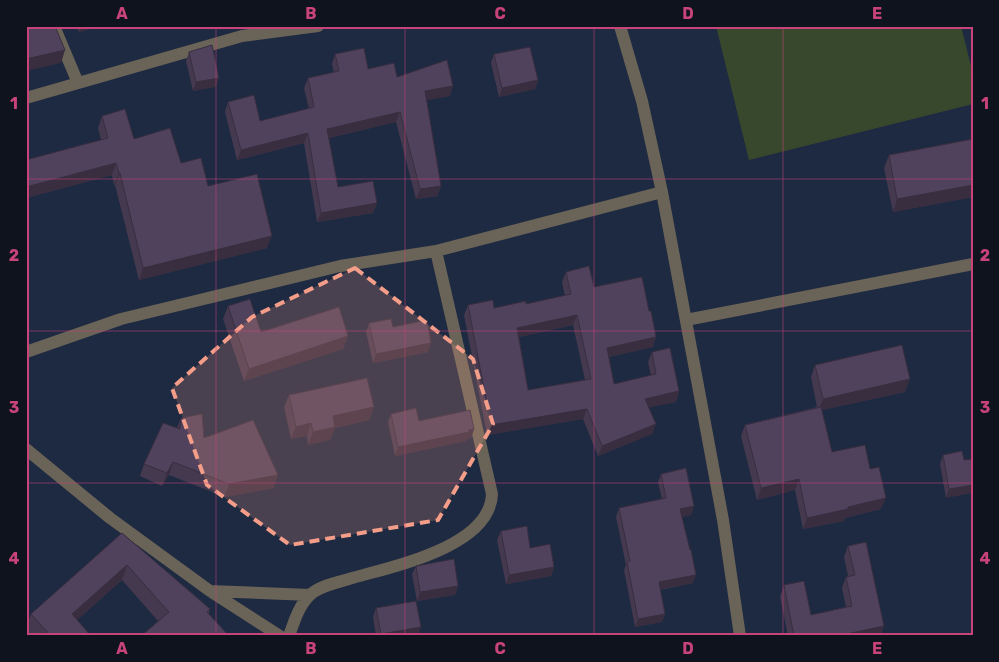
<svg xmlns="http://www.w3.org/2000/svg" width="999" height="662" font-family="Rubik,sans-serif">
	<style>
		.green { fill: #38482c }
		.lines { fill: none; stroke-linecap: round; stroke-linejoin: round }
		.minor { stroke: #6a6357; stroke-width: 12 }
		.wall { fill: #45394f; fill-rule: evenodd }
		.shaded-wall { fill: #382e40 }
		.building { fill: #50425c; stroke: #382e40; fill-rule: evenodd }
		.marked { fill: #f49e89; fill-opacity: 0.2; stroke: #f49e89; stroke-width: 4; stroke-dasharray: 10 6; stroke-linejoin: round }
		.grid { fill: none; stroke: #c9437b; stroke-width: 1; stroke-opacity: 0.55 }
		.neatline { fill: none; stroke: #c9437b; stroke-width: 2 }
		.grid-label { font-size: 16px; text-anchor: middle; font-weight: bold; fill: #c9437b }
	</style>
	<rect width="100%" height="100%" fill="#1e2a41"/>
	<!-- green -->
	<path class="green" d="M716,26H961L973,74V104L749,160Z"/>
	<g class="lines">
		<!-- minor -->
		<path class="minor" d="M54,26L78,83
			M620,26L642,101L662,192L723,520L740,636
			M26,98L242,36L318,26
			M686,320L973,264
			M26,352L121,319L340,266L436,251L662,192
			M26,449L110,518L210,591L280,636
			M210,591L310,595
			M289,636C294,622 299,605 310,595C319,586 336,583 349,579C389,567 490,548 492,494L436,251"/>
	</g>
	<!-- wall -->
	<path class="wall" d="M77,26H101L79,32Z
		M189,52L219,78L215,87L193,91L186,61Z
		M335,54L368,69L397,77L450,96L427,100L441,186L437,196L416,199L396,122L329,138L338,187L377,203L373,213L317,222L304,143L237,160L225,112L228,102L260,121L309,109L304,88L308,78L334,73L332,64Z
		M494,54L538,80L535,89L499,97L491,63Z
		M102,116L134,139L181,163L208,186L267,248L139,280L115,185H114L112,175L26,198V160L101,140L98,128Z
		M973,139V197L893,212L884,168L889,155Z
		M566,272L594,287L649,311L656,337L653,347L609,357L614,384L651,376L648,362L652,352L679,391L676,402L649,407L652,434L598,456L583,419L487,435L464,315L468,305L494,308L526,304L565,296L562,282ZM573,325L585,380L528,390L519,337Z
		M228,306L261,332L348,336L343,349L244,381L223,319Z
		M369,323L393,327L428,352L373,363L366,332Z
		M815,365L905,392L822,410L832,452L870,469L881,509L845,518L844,521L803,529L795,490L757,500L741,436L745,425L817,407L811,377Z
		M289,395L374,407L369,420L335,428L330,440L308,445L307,436L291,439L284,407Z
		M391,414L419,421L474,429L471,438L467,439L466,441L395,456L388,422Z
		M181,418L204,438L274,488L225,497L169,475L162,486L140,476L144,464L177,428Z
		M943,455L964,460L946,498L940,464Z
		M661,474L694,506L691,515L682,517L693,583L660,590L665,614L662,622L635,627L624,570L626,565L616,517L619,508L662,499L658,482Z
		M501,531L554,567L551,576L506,584L497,540Z
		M122,533L210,609L209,613L158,621L122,580L77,620L91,636H32L26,629V627L31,614Z
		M848,546L881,636H788L780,597L784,585L811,615L846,607L842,588L846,577L848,576L844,557Z
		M416,566L458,586L455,595L417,601L412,574Z
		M376,608L418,636H376L373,617Z"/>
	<!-- shaded-wall -->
	<path class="shaded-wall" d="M81,26H101L79,32Z
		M65,50L61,63L26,71V59Z
		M219,78L215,87L193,91L196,82Z
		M538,80L535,89L499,97L502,88Z
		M453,86L450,96L422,101L425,91Z
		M400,112L396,122L324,139L327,129Z
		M308,133L304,143L237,160L241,150Z
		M116,163L112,175L26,198V187Z
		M119,173H120L115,185H114Z
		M973,185V197L893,212L897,199Z
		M441,186L437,196L416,199L420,189Z
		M377,203L373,213L317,222L321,213Z
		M272,236L267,248L139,280L143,268Z
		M577,315L573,325L514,338L517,328Z
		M348,336L343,349L244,381L249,369Z
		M656,337L653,347L603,358L607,348Z
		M431,343L428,352L373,363L376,354Z
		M910,379L905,392L818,411L823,399Z
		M679,391L676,402L642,409L645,399Z
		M374,407L369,420L335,428L330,440L308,445L313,432L333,416Z
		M587,409L583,419L487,435L491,425Z
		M311,423L307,436L291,439L296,427Z
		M656,424L652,434L598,456L602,446Z
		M474,429L471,438L467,439L466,441L395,456L398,447Z
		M173,462L169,475L162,486L167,473Z
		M278,475L274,488L225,497L229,484Z
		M799,479L795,490L757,500L761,488Z
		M973,485V493L946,498L949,489Z
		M886,498L881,509L845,518L844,521L803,529L807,518L848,507Z
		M694,506L691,515L677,518L680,509Z
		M127,565L122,580L67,629L72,614Z
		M554,567L551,576L506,584L509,575Z
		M696,575L693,583L656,590L659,582Z
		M458,586L455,595L417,601L420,592Z
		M665,614L662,622L635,627L638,619Z
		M884,626L881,636H837Z
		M421,627L418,636H380L381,634Z"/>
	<!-- building -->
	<path class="building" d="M26,26H41L42,28L48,26H55L65,50L26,59Z
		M212,45L219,78L196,82L189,52Z
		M530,47L538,80L502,88L494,54Z
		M364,48L368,69L394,63L397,77L447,60L453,86L425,91L441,186L420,189L400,112L327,129L338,187L373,181L377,203L321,213L308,133L241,150L228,102L254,95L260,121L314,107L308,78L339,71L335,54Z
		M125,109L134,139L170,128L181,163L201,158L208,186L257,174L272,236L143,268L120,173H119L116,163L26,187V160L108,138L102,116Z
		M973,139V185L897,199L889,155Z
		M589,266L594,287L642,277L649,311H651L656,337L607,348L614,384L656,374L652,352L670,348L679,391L645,399L656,424L602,446L587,409L491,425L468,305L493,300L494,308L526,301V304L571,294L566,272ZM577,315L591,379L528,390L517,328Z
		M250,299L261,332L339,307L348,336L249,369L228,306Z
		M391,319L393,327L427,320L431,343L376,354L369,323Z
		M902,345L910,379L823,399L815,365Z
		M367,378L374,407L333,416L335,427L313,432L311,423L296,427L289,395Z
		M821,407L832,452L865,445L870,469L879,467L886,498L848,507V509L807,518L799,479L761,488L745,425Z
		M416,408L419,421L470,410L474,429L469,430V432L398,447L391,414Z
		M202,414L204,438L253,420L278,475L229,484L173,462L167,473L144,464L163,423L180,429L181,418Z
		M962,451L964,460L973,459V485L949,489L943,455Z
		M686,468L694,506L680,509L690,550H691L696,575L659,582L665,614L638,619L627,562L630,561L619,508L666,498L661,474Z
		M527,526L530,548L550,544L554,567L509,575L501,531Z
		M122,533L210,609L207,612L229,636H141L169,612L127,565L72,614L91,636H51L31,614Z
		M866,542L884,626L837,636H794L784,585L804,581L811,615L852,606L846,577L855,575L848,546Z
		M454,559L458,586L420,592L416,566Z
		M416,601L421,627L381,634L376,608Z"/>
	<!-- marked area -->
	<path class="marked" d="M355,268L473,359L493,424L438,520L290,545L207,485L172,388L252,317Z"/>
	<!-- grid -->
	<path class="grid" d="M216,26V636M405,26V636M594,26V636M783,26V636M26,179H973M26,331H973M26,483H973"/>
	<!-- border -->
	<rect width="999" height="662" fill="none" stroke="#0e131d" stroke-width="55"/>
	<rect x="28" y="28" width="944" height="606" class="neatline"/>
	<g class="grid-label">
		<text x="122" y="19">A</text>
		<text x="311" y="19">B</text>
		<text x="500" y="19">C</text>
		<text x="688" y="19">D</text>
		<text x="877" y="19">E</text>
		<text x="14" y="109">1</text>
		<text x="985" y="109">1</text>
		<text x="14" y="261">2</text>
		<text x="985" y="261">2</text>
		<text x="14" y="413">3</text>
		<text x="985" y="413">3</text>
		<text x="14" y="564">4</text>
		<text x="985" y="564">4</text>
		<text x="122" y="654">A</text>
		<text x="311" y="654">B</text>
		<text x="500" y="654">C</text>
		<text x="688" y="654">D</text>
		<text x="877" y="654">E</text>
	</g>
</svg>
